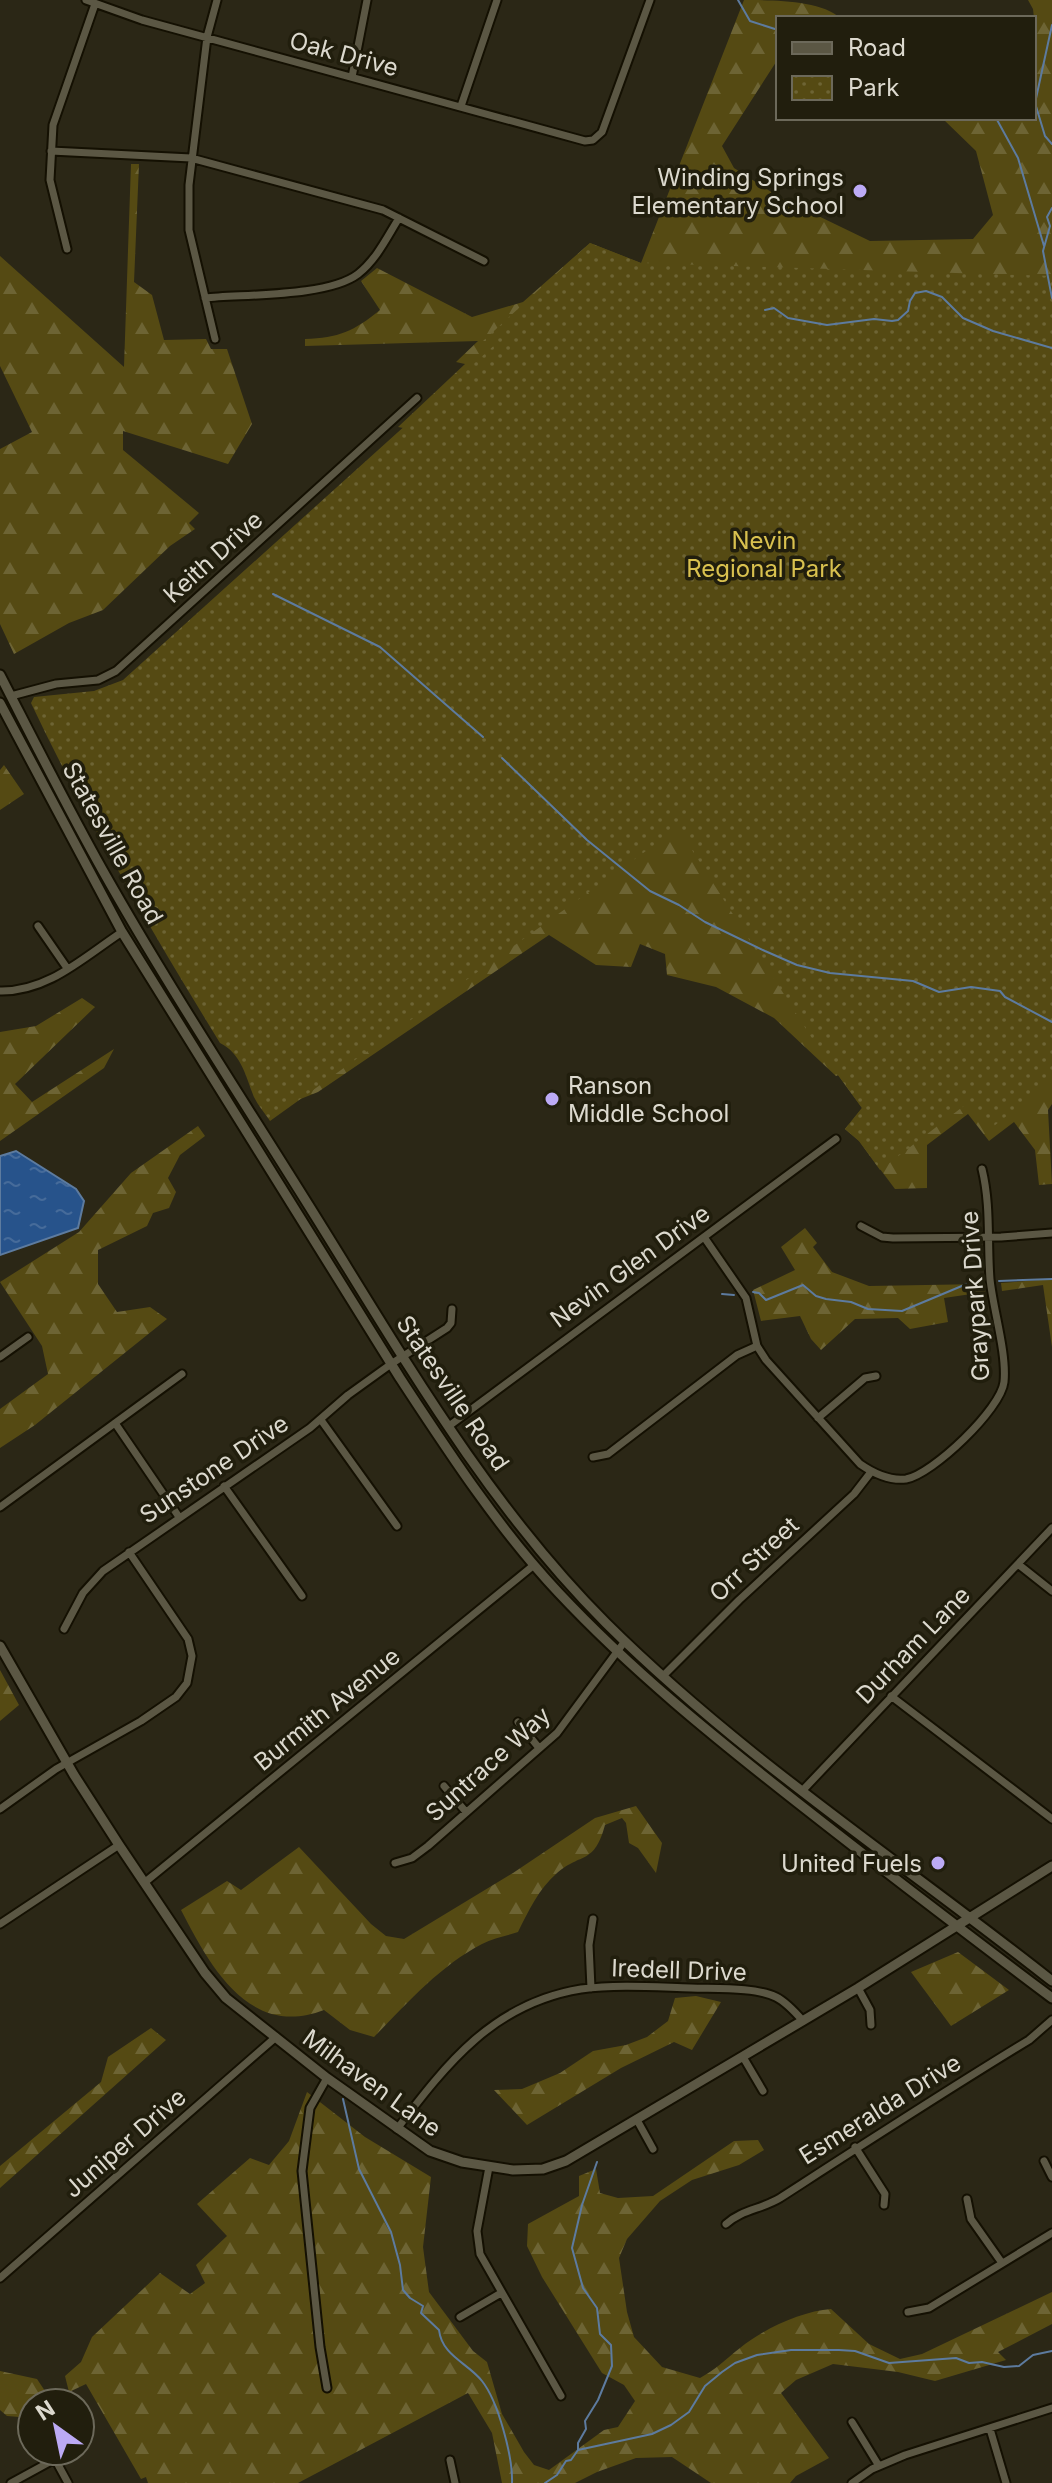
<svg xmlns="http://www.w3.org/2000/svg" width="1052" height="2483" font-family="Inter,sans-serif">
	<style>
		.forest { fill: url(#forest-firs) }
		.park { fill: url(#park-dots) }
		.water { fill: url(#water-ripples); stroke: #5d7b9f; stroke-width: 2 }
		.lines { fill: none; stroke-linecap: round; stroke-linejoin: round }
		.stream { stroke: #5d7b9f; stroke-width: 2 }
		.street-casing { stroke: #141002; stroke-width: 11 }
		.secondary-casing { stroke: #141002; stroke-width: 13 }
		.street { stroke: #5b5744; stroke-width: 7 }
		.secondary { stroke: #5b5744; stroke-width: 9 }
		.poi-dot { fill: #bcaaf5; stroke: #211e0d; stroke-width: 3 }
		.labels { text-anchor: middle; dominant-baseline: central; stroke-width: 7; stroke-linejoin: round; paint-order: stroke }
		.street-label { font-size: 24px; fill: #dcd9ce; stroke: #211e0d }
		.poi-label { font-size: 24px; fill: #dcd9ce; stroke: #211e0d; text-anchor: end }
		.park-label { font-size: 24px; fill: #d9c14f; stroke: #211e0d }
	</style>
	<defs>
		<pattern id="forest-firs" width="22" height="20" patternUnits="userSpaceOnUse" patternTransform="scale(2)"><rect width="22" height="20" fill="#554a13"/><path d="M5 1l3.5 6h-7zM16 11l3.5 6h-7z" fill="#6d6434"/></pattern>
		<pattern id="park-dots" width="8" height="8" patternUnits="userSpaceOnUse" patternTransform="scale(2)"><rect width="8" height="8" fill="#554a13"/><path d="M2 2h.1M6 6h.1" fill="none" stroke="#6d6434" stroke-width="1.8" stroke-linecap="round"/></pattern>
		<pattern id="water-ripples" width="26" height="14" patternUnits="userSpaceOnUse" patternTransform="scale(2)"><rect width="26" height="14" fill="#27538b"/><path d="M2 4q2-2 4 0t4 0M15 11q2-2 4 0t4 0" fill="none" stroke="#466b9a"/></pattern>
	</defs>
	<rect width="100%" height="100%" fill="#2b2716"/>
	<!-- forest -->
	<path class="forest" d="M744,0C771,0 822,0 840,18H778V59L722,146L734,168L779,197L870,241L973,239L993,215L976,151L942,118H1034V18L1033,9L1028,0H1052V556L398,427L465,364L456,362L478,341L305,346V339C339,338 354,331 380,310L361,281L377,268L472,317L523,302L590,243L641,263Z
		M131,164H139L134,282L152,295L164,340L206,339L211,349H227L252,424L228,464L123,431V450L199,513L189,523L195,529L170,546L103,610L69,623L14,654L0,624V449L32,432L0,366V256L124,367Z
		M502,758L1052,945V1104L1048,1110L1052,1184L1039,1185L1035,1150L1014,1122L989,1141L968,1114L927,1145V1188L895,1189L859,1141L845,1129L862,1108L838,1075L836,1076L774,1018L716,987L667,975L665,954L640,944L631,967L596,965L549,935L318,1092L283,1106Z
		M4,765L24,794L0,810V770Z
		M82,998L95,1007L15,1084L32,1102L114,1049L104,1068L0,1141V1032L36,1026Z
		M198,1126L205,1136L180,1155L168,1178L176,1192L169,1208L153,1213L147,1226L98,1250V1284L117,1312L150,1307L167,1319L35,1425L0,1448V1409L48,1374L42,1346L0,1282L79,1232L131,1173Z
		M805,1228L817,1243L813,1247L832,1272L869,1286L984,1284L985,1292L944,1298L948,1322L910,1329L898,1318L855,1319L821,1350L811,1339L800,1316L761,1321L753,1290L795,1270L781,1247Z
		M1052,1279V1347L1043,1285L1002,1291L1001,1283Z
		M0,1670L19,1705L0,1721Z
		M636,1806L662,1843L656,1873L638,1848L629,1843L626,1823L622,1818L605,1825C594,1865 582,1852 557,1873C538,1890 529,1910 518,1932C506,1936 493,1938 482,1944C441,1965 406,2004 374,2037L350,2030L324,2010C249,2039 210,1966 181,1910L227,1881L241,1890L299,1847L371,1924L386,1936L404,1939L513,1873L595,1818Z
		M958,1952L1009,1990L951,2026L911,1972Z
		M696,1996L721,2002L692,2050L674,2042L621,2068L527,2125L494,2090L522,2089L560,2073L593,2051L626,2045L647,2037L668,2021L675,1998Z
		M151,2028L166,2040L0,2188V2166L101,2082L108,2057Z
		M307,2092L365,2137L431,2177L423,2247L429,2292L473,2351L487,2362L502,2414L524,2452L534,2465L549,2470L604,2430L618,2427L635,2401L624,2385L602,2373L542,2277L527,2246L528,2224L579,2196V2176L596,2169L600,2193L618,2198L653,2196L734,2141L758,2140L764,2150L739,2165L692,2180L660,2201L627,2239L619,2258L627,2312L634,2337L662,2367L700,2378C715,2370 726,2359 740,2348C763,2329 802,2311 831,2309L869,2344L900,2359L922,2354L1052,2292V2324L998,2352L1006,2360L935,2381L898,2372L833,2364L796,2380L781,2393L829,2458L796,2476L790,2483H711L672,2457L636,2458L597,2472L575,2483H502L492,2433L468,2393L298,2483H148L146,2477L141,2479L86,2384L69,2392L65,2376L81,2362L92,2337L160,2273L190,2294L205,2283L196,2265L227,2236L197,2204L250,2158L269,2165L289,2141Z
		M0,2371L37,2379L53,2403H32V2418L7,2416L0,2410Z"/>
	<!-- park -->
	<path class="park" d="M590,243L641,263L1052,276V1081L990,1129L969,1102L880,1170L859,1141L845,1129L862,1108L838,1075L836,1076L678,828L270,1121C264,1112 255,1102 252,1092C245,1073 240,1053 220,1043C152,932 87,821 31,703L34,697L94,691L123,680L499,341H483Z"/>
	<!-- water -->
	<path class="water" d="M16,1151L76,1189L84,1201L78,1228L0,1255V1156Z"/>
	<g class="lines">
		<!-- stream -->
		<path class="stream" d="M738,0L750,21L778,30
			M1052,25L1035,103L1045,136L1052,144
			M996,118L1018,158L1044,246
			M1052,208L1047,217L1050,226L1043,251L1052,298
			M765,310L774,308L788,318L827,325L874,319L892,321L898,320L908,311L910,301L915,293L926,291L942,297L963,318L993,331L1052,348
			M273,594L380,647L483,737
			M502,758L587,840L650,891L679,905L705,922L765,951L797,965L830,973L913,981L939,992L971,987L1000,991L1005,997L1052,1022
			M999,1281L1052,1279
			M753,1292L759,1293L766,1300L803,1285L816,1296L826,1299L851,1302L868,1309L902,1311L969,1283H979
			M722,1294L734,1295
			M343,2099L359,2169L391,2232L400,2265L403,2290L410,2298L423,2306L421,2313L439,2330C442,2356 468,2363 482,2381C498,2401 513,2457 512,2483
			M578,2450L652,2434L671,2425L689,2412L705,2386L722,2372L735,2363L757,2355L791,2350H839L855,2351L889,2363L956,2358L969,2363L982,2362L1004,2367L1019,2366L1033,2355L1052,2351
			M545,2483L557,2475L566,2461L571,2460L578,2450V2443L586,2429L585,2421L598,2400L612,2366L611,2345L600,2334L597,2308L583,2288L572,2248L582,2205L597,2162"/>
		<defs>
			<path id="street" d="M86,0L142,20L585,141L593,140L602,132L650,0
				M352,77L367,0
				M461,106L497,0
				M51,151L191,158L383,210L484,261
				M67,249L50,180L53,125L95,4
				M205,298C244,294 328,297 358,274C377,259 387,237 399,218
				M215,339L189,230V185L207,37L217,0
				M11,696L56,684L98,680L116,671L417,398
				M38,926L67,968
				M0,991C48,992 84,957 122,932
				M861,1226L882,1237L893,1238L1001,1237L1052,1233
				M704,1237L746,1298L757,1346L766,1360L860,1464C873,1473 889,1481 906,1479C933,1474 1001,1409 1004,1382C1007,1353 993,1309 990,1279C987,1241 991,1206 982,1169
				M0,1357L28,1337
				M818,1418L865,1378L876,1376
				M321,1420L397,1526
				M115,1423L179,1517
				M449,1426L836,1139
				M593,1457L608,1454L737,1355L757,1346
				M224,1486L302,1596
				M0,1507L182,1374
				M1018,1564L1052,1591
				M64,1629L83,1593L103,1571L310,1428L348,1395L391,1364L447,1328L451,1323L452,1309
				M663,1676L739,1600L854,1494L871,1472
				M891,1696L1052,1819
				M518,1722L539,1748
				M444,1786L466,1812
				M803,1790L1052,1528
				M0,1809L56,1769L141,1721L176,1697L187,1683L192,1656L188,1639L129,1552
				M395,1863L412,1858L428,1846L557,1733L625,1641
				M144,1883L534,1565
				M0,1924L119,1845
				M591,1988L589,1945L593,1919
				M858,1988L870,2010L871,2025
				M743,2057L763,2091
				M327,2078L310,2108L302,2171L320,2347L327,2388
				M637,2120L653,2149
				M397,2129C447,2063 494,2003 581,1989C617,1984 656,1987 691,1988C714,1989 756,1987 776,1997C786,2002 796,2013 803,2021
				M855,2147L885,2194L884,2205
				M1044,2161L1052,2177
				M489,2167L477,2231L480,2254L561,2396
				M967,2199L971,2219L1002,2263
				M726,2224C741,2210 762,2209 780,2198C862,2145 945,2091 1029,2040L1052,2020
				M0,2278L276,2037
				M908,2312L929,2308L1052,2233
				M460,2317L501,2293
				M852,2422L879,2466
				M990,2429L1006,2483
				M450,2460L455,2483
				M11,2483L55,2459L68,2483
				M852,2483L872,2469L905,2455L1052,2408"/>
			<path id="secondary" d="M0,675C34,741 67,807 103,871C169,988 243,1100 314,1214C402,1355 487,1504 606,1623C741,1757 903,1863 1052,1981
				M0,703L122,932L400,1378C448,1451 498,1528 558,1592C631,1670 714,1737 798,1803C882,1869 967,1934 1052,1998
				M0,1646L74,1775L119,1845L205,1973L226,1998L327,2078L430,2151L462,2162L513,2170L543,2169L566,2161L858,1988L1052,1866"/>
		</defs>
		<!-- street casing -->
		<use href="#street" class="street-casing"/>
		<!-- secondary casing -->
		<use href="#secondary" class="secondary-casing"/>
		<!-- street -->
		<use href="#street" class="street"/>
		<!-- secondary -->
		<use href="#secondary" class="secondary"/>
	</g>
	<!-- markers -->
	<g class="poi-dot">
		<circle cx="860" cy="191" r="8"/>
		<circle cx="552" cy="1099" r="8"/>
		<circle cx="938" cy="1863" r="8"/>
	</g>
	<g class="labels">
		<!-- street labels -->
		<g class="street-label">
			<text transform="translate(344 54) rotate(15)">Oak Drive</text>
			<text transform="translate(213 557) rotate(-42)">Keith Drive</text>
			<text transform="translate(113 843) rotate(61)">Statesville Road</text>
			<text transform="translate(630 1266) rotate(-36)">Nevin Glen Drive</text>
			<text transform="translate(975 1296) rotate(-94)">Graypark Drive</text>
			<text transform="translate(453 1393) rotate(56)">Statesville Road</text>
			<text transform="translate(214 1469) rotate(-34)">Sunstone Drive</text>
			<text transform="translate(754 1559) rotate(-43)">Orr Street</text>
			<text transform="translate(913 1645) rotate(-46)">Durham Lane</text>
			<text transform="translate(327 1709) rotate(-39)">Burmith Avenue</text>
			<text transform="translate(488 1764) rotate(-42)">Suntrace Way</text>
			<text transform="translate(679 1970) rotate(2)">Iredell Drive</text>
			<text transform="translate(372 2083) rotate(36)">Milhaven Lane</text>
			<text transform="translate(880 2109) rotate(-32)">Esmeralda Drive</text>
			<text transform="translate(125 2143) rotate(-41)">Juniper Drive</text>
		</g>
		<!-- poi labels -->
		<g class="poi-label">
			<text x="844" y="177">Winding Springs<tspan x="844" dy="28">Elementary School</tspan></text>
			<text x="568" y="1085" text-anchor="start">Ranson<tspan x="568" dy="28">Middle School</tspan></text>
			<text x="922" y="1863">United Fuels</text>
		</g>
		<!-- park labels -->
		<g class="park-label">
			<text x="764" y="540">Nevin<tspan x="764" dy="28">Regional Park</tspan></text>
		</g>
	</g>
	<!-- legend -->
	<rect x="776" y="16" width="260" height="104" fill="#211e0d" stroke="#6c695a" stroke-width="2"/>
	<rect x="792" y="42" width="40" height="12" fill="#5b5744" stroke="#6c695a" stroke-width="2"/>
	<text x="848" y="56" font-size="24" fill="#dcd9ce">Road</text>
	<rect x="792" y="76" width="40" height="24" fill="url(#park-dots)" stroke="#6c695a" stroke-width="2"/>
	<text x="848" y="96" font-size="24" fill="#dcd9ce">Park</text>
	<!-- north arrow -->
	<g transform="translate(56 2427) rotate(327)"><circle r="38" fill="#211e0d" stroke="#6c695a" stroke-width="2"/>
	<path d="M0-6L14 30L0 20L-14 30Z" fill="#bcaaf5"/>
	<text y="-12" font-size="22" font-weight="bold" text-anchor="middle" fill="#dcd9ce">N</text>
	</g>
</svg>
